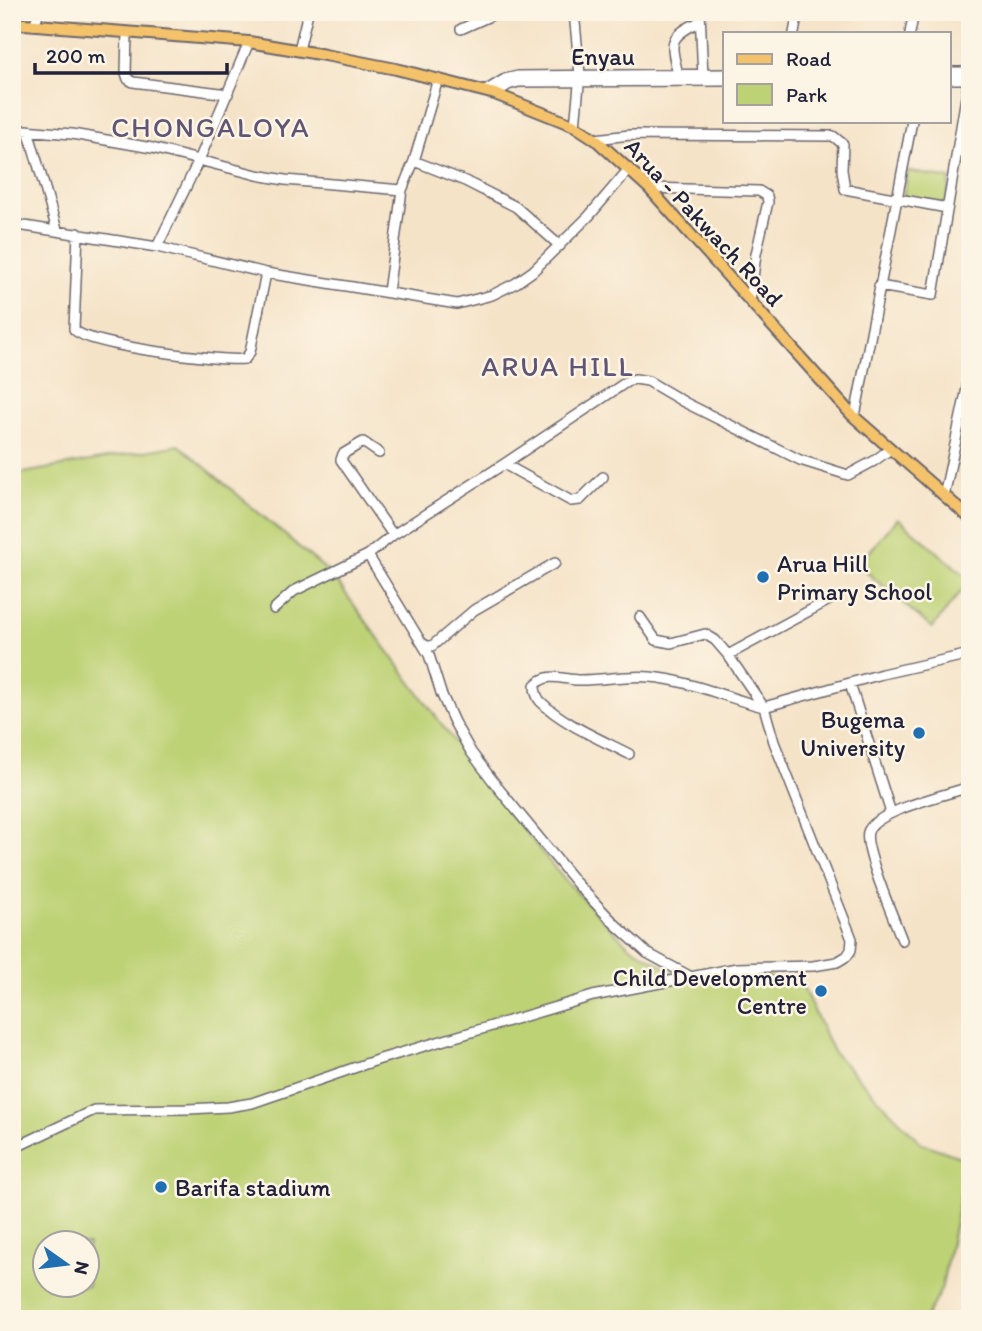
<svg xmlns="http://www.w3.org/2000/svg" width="982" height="1331" font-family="Itim,sans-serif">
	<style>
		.green { fill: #bdd175; stroke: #707a58; stroke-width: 2; fill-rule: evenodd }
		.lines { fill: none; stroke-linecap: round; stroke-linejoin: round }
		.minor-casing { stroke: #6c666c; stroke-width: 12 }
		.major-casing { stroke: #6c666c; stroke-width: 14 }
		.minor { stroke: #fff; stroke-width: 9 }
		.major { stroke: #f4c26a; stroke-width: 10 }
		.poi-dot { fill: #1f6fb2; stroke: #fcf5e5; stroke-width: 2.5 }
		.labels { text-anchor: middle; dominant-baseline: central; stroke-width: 5; stroke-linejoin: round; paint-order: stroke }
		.street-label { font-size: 24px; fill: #22223b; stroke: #fcf5e5 }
		.poi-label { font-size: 24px; fill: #22223b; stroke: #fcf5e5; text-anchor: start }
		.quarter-label { font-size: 28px; letter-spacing: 2px; fill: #605575; stroke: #fcf5e5 }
	</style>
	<rect width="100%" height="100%" fill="#fcf5e5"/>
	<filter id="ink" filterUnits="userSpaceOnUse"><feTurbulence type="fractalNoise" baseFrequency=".0143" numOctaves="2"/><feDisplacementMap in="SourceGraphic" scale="14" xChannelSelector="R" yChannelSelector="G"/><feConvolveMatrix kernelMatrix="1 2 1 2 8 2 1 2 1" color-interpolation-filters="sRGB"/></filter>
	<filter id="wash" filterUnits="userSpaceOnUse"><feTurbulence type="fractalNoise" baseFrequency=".00686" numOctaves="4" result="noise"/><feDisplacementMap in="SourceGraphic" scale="28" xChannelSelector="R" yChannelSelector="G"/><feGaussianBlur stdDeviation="1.57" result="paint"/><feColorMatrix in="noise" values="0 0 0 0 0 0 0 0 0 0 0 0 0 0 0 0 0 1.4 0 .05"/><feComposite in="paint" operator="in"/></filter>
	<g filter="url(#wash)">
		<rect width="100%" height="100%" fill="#f5e3c8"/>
		<!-- green -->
		<path class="green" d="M908,171L950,179L946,204L903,197Z
			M179,445L332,575L476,771L562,877L628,945L679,975L701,982L752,971L803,987L833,1052L921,1143L968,1160L941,1290L925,1319H12V475ZM46,1244H88V1286H46Z
			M898,518L970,580L932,628L858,565Z"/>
	</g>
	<g filter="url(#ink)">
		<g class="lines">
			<defs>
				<path id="minor" d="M574,12L580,75L575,126
					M700,12L703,77
					M34,25L39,12
					M461,29L490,16L492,12
					M127,33L126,73L128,79L133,82L228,94
					M794,33L798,12
					M910,33L914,12
					M299,50L308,12
					M949,72H970
					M678,74C670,42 668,37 699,22
					M949,79H970
					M485,91L505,79L518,76L725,74
					M495,94L508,85L519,82L725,81
					M12,129L72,134L152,148L257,175L285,180L402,190
					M28,130L57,230
					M595,139L630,135L833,136L843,144L842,170L845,189L947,208
					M414,161L465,181L516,207L560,246
					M649,188L759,191L767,196L768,202L756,254L750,302
					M12,224L157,247L266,273L457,304L492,295L516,283L533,271L589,216L629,169
					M78,233L74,329C83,345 222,362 245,359L250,352L266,273
					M157,247L200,158L249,42
					M879,286L933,295L970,73
					M388,292L402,190L414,161L438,79
					M852,415L856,411L912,121
					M379,453L363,442L343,454L341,460L393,535
					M504,464L571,501L580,500L603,477
					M944,496L970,374
					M368,555L429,655L441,693L454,722L471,752L499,789L578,885L616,925L647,953L693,978
					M274,609L294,591L368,555L393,535L504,464L628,381L635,379L648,381L684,402L800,460L848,475L874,461L889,450
					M640,617L656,640L671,643L705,634L715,640L728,655
					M422,643L427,646H432L474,610L555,563
					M850,684L891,813
					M763,706L728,655L831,599
					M629,754C600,739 563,724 540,701C536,696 535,692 535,685C549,671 562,680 580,680C604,680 626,675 650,677C689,680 726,698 764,707
					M902,940C895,921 863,848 868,832C875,811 948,794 970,787
					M12,1149L94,1110L188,1109L228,1107L252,1103L377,1060L593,996L737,968L813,966L837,962L847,956L851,950L852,939L774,742L764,707L882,674L970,654"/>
				<path id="major" d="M12,23L249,42L325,55L396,69L495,94L575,126L595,139L649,188L852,415L970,518"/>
			</defs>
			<!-- minor casing -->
			<use href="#minor" class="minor-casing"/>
			<!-- major casing -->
			<use href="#major" class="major-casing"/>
			<!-- minor -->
			<use href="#minor" class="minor"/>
			<!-- major -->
			<use href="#major" class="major"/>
		</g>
	</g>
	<!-- markers -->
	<g class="poi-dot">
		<circle cx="763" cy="577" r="7"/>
		<circle cx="919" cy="733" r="7"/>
		<circle cx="821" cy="991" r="7"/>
		<circle cx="161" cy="1187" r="7"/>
	</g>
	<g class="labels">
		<!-- street labels -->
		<g class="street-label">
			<text x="603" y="56">Enyau</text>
			<text transform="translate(704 222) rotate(47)">Arua - Pakwach Road</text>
		</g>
		<!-- poi labels -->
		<g class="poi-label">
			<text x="777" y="563">Arua Hill<tspan x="777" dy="28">Primary School</tspan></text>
			<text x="905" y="719" text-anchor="end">Bugema<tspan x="905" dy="28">University</tspan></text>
			<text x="807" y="977" text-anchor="end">Child Development<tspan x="807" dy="28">Centre</tspan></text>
			<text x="175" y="1187">Barifa stadium</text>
		</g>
		<!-- quarter labels -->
		<g class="quarter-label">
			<text x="211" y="127">CHONGALOYA</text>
			<text x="558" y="366">ARUA HILL</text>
		</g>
	</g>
	<!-- margin -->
	<rect width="982" height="1331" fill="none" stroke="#fcf5e5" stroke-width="42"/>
	<!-- legend -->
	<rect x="723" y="32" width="228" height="91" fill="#fcf5e5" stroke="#a5a1a1" stroke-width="2"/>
	<rect x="737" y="54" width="35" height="10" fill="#f4c26a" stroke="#a5a1a1" stroke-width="2"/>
	<text x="786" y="66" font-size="21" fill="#22223b">Road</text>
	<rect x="737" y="84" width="35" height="21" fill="#bdd175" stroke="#a5a1a1" stroke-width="2"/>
	<text x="786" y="102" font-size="21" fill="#22223b">Park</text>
	<!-- north arrow -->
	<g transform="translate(66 1264) rotate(104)"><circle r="33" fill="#fcf5e5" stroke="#a5a1a1" stroke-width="2"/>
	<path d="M0-5L12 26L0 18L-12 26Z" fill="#1f6fb2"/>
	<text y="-10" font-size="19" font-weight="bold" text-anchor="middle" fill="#22223b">N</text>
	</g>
	<!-- scale -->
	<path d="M35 63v10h192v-10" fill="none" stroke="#22223b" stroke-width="3.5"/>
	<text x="46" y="63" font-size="21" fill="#22223b" stroke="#fcf5e5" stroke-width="5" paint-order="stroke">200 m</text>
</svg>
